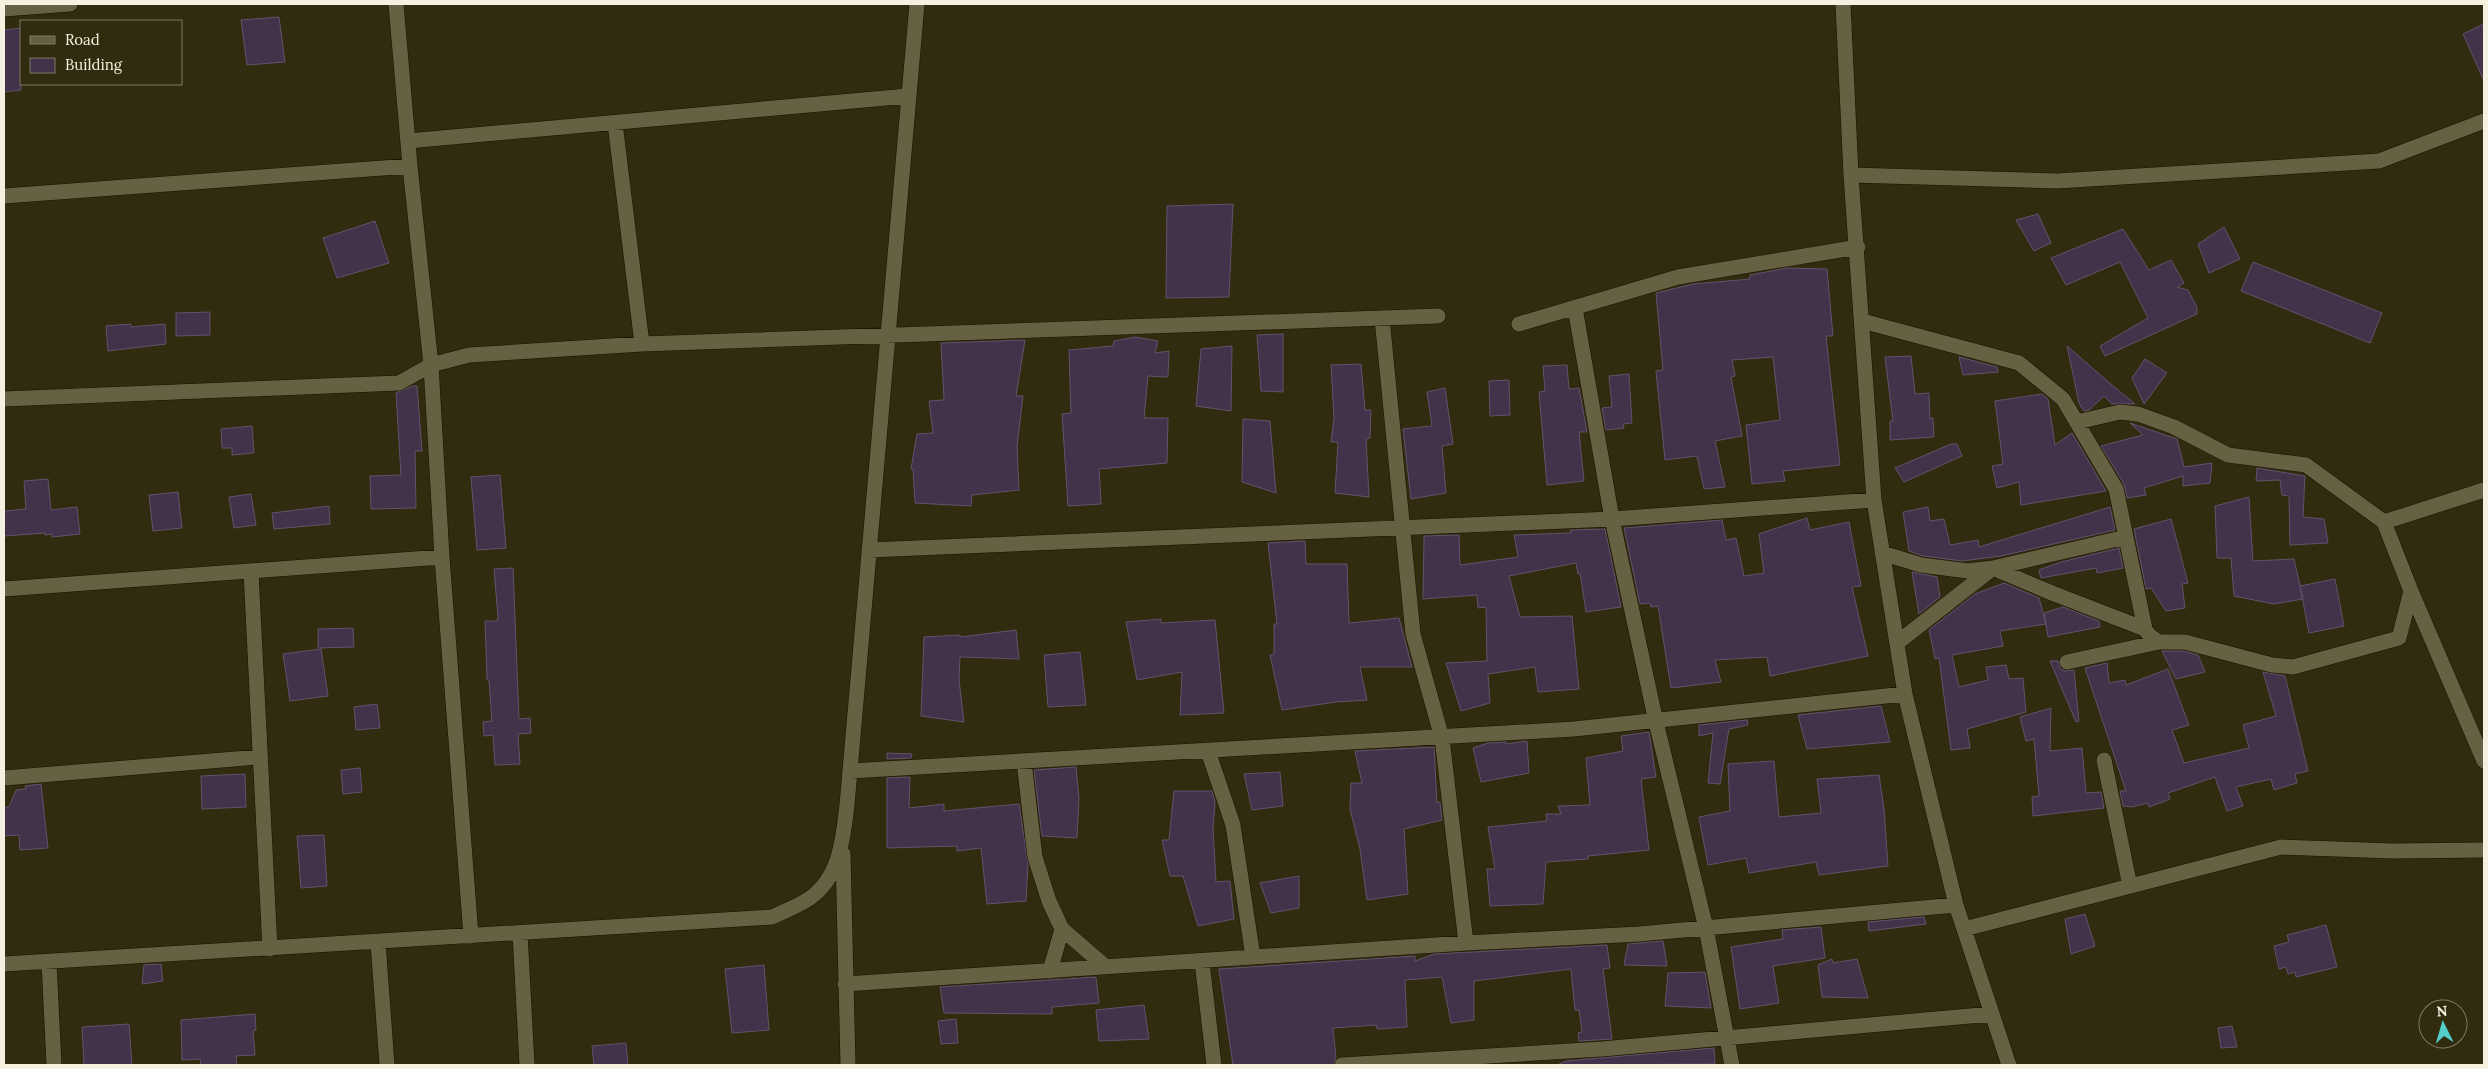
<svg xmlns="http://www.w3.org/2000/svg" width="2488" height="1069" font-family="Lora,serif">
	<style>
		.building { fill: #43334a; stroke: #63526b }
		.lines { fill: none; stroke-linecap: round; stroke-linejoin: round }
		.minor-casing { stroke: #191300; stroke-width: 16 }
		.minor { stroke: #666143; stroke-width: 15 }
	</style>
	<rect width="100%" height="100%" fill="#312b0f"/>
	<!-- building -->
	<path class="building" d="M279,17L285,62L247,65L241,20Z
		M2484,24V81L2463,34Z
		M21,28V90L4,92V30Z
		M1233,204L1229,297L1166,298L1167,206Z
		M2038,214L2051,243L2034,251L2016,220Z
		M375,221L389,263L337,278L323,238Z
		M2224,227L2240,259L2209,273L2198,244Z
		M2123,229L2149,270L2171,260L2184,283L2177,287L2188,290L2197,307V314L2105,356L2100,346L2148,318L2120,262L2066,285L2051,258Z
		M2253,262L2382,313L2370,343L2241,291Z
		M1787,268L1827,269L1833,336H1826L1840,465L1783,471L1785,481L1752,484L1746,425L1780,420L1773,357L1732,360L1735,376L1731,377L1742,436L1715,441L1725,487L1704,489L1697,456L1665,460L1656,371L1663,370L1656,293L1693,284L1750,279V275Z
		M210,312V335L176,336V313Z
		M131,324V327L165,324L166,344L108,351L106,326Z
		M1283,334V392L1261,391L1257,335Z
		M1135,337L1158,341L1155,353L1169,351L1168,377L1148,376L1144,418H1168L1167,463L1099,469L1101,504L1068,506L1062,414L1071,413L1069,350L1113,346L1114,341Z
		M1025,340L1016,396H1023L1017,446L1019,490L972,495L971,506L915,503L913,469H911L917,434L933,433L929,401L944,400L941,343Z
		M1232,346L1231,411L1196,406L1201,349Z
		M2067,346L2112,385L2135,404H2112L2104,396L2089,410L2084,411L2079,403Z
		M1911,356L1915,394L1929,393L1930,419L1933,418L1934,437L1890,440V421H1893L1885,357Z
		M1959,357L1997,367L1998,372L1963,375Z
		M2145,359L2167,373L2144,404L2132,378Z
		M1361,364L1365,410H1371L1370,438L1366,439L1369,497L1335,493L1338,442H1331L1334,418L1331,365Z
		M1567,365L1569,389L1579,388L1587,432H1579L1584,481L1547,485L1539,392L1545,391L1543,366Z
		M1629,374L1632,423L1623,424L1624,428L1606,430L1602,408L1612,407L1609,376Z
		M1509,380L1510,415L1490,416L1489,381Z
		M413,386H417L422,451H415L416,508L371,509L370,476L401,475L396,393Z
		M1445,388L1453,444L1442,446L1446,493L1411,499L1403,429L1432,426L1427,392Z
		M2042,394L2048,399L2055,445L2072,433L2106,491L2021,505L2019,482L1997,488L1992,466L2003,464L1995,401Z
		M1243,419L1270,421L1276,493L1242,482Z
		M2130,423L2177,439L2184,467L2212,463L2210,483L2183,486V476L2144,488L2146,495L2127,498L2124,484L2101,446L2143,435Z
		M252,426L254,453L232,455V448H222L221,429Z
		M1951,444H1957L1962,456L1904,482L1895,468Z
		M2257,468L2305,476L2303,517L2324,519L2328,543L2290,545L2289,496L2282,495L2280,480L2256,481Z
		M500,475L506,548L477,550L471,477Z
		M48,479L51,510L77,507L80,534L52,537V534L45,535V533L4,536V511L26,509L24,481Z
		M178,492L182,528L153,531L149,495Z
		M251,494L256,525L234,528L229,497Z
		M2249,497L2253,561L2294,559L2303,599L2274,604L2234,596L2231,558H2217L2215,506Z
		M329,506L330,524L274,529L272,513Z
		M1928,507L1930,521L1944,519L1950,545L1978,540L1979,547L2110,507L2115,530L2001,556L1962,561L1923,556L1909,551L1903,512Z
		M1807,518L1810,530L1849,522L1861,586L1852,587L1868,656L1770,676L1767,657L1715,660L1721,682L1671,688L1658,606L1651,607L1650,603L1640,604L1624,528L1722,520L1726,540L1736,538L1744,576L1764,573L1759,534Z
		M2171,519L2188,583L2182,584L2185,608L2166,611L2151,588L2146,589L2134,529Z
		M1605,529L1621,607L1586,612L1580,573L1578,574L1576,563L1509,576L1520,617L1572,616L1579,689L1538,692L1535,667L1488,674L1490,703L1461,711L1446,663L1487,661L1486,607L1478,608L1477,595L1423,599L1424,536L1459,535L1460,565L1518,557L1514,535L1571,533L1570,530Z
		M1305,541L1306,564H1347L1349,623L1399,618L1412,667H1360L1367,700L1336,702L1282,710L1270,655L1274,654V624H1277L1268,543Z
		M2119,548L2123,568L2097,573L2096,568L2041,578L2039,570L2061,562Z
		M513,568L519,719L530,718L531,733L518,734L520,764L495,765L493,735L484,736L483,722L492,721L489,680H487L485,621H497L498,617L494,569Z
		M1912,572L1937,577L1940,597L1919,614Z
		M2335,579L2344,626L2309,633L2300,586Z
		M2004,583L2039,598L2046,624L2000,631L2003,646L1952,655L1959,687L1988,680L1986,667L2006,665L2009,679L2023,678L2026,712L1967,729L1970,748L1951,750L1939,658L1935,659L1929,630L1975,594Z
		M2063,607L2099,621L2100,627L2048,637L2044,613Z
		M1161,619V623L1215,620L1224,713L1180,715L1182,672L1137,680L1126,622Z
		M353,628L354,647L318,648V629Z
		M1016,630L1019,659L960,657L959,680L964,722L921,716L924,637L960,635V637Z
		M321,649L328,696L290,701L283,654Z
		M2162,651H2184L2198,655L2205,672L2176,679Z
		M1080,652L1086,705L1048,707L1044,655Z
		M2050,661H2058L2060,668L2064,671L2074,670L2079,721L2076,722Z
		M2107,663L2109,683L2125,680L2126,685L2168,669L2189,725L2172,730L2184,763L2249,748L2243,725L2276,716L2263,672L2285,676L2308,771L2295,774L2297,783L2274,790L2271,779L2236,787L2243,806L2227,811L2215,777L2168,793L2170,799L2149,807L2148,803L2132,807L2123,806L2120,791H2126L2085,668Z
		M377,704L380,728L356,730L354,707Z
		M1881,706L1890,742L1807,749L1798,715Z
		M2051,708L2050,751L2082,748L2086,793L2101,792L2104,808L2033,816L2032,797L2039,796L2034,739L2026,741L2020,717Z
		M1747,720L1748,725L1729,729L1720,784L1708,783L1713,733L1699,736V725Z
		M1649,732L1656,777L1641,779L1649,850L1588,856V859L1546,862L1543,904L1490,906L1487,869H1495L1488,827L1547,821L1546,814H1561L1558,806L1590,805L1586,758L1623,751L1621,736Z
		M1527,741L1529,773L1481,782L1473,748L1488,743L1506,742V744Z
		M1434,747L1437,803L1440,802L1442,820L1404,829L1408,894L1367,900L1360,849L1350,809L1351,783H1362L1355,751Z
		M887,753L912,754L911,758L887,759Z
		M1774,761L1779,817L1821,813L1817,779L1879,775L1884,809L1888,866L1819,875L1816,862L1749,873L1746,858L1708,865L1699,817L1730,811L1728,764Z
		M1076,767L1079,798L1077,838L1042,836L1034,770Z
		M360,768L362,792L343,794L341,770Z
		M1280,772L1283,806L1252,810L1244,774Z
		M245,774L246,807L202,809L201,776Z
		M910,777L909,808L944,804V811L1019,804L1028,864L1026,901L987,904L981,848L957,851V846L887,848V778Z
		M41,784L48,848L20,850L19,835L4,836V807H9L16,790L26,789L25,786Z
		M1174,791H1212L1215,802L1213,829L1216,882L1230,881L1234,919L1198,926L1183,876H1170L1162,840H1169Z
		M324,835L327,886L301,888L297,836Z
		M1299,876V908L1271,913L1260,883Z
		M2085,914L2095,946L2071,954L2065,919Z
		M1924,917L1926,924L1869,931L1868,922Z
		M2326,925L2337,967L2296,977L2295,972L2288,974L2286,967L2279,969L2274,946L2289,942L2287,935Z
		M1821,927L1825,958L1773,966L1779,1003L1740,1009L1731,947L1783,939L1782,930Z
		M1663,941L1667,966L1624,965L1628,944Z
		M1607,945L1610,968L1603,969L1612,1039L1579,1041L1578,1033L1582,1032L1579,1010H1575L1571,969L1474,981V1020L1451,1023L1442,977L1405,980L1407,1027L1377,1029L1376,1025L1333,1028L1336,1058L1333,1065H1233L1219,969L1415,956V961L1434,954Z
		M1832,959L1833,963L1857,959L1868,998L1822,997L1818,965Z
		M161,964L163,981L142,984L144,965Z
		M764,965L769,1030L732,1033L725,969Z
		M1705,972L1711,1008L1665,1006L1668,973Z
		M1096,977L1099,1003L1052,1007V1014L944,1013L940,987Z
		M1144,1005L1149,1039L1099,1041L1096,1010Z
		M255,1014L256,1030L253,1031L255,1055L236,1056L237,1065H201L200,1059L182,1060L181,1020Z
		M956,1019L958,1043L941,1044L938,1021Z
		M129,1024L132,1065H84L82,1027Z
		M2232,1026L2237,1047L2221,1048L2218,1028Z
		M626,1043L628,1065H594L592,1046Z
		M1714,1048L1715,1064L1557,1065L1566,1061Z"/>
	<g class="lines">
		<defs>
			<path id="minor" d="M396,4L410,166L431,365L442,557L471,936
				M1843,4L1851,175L1874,500L1905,694L1956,905L2009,1065
				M4,9L70,4
				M615,123L642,344
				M408,141L908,96
				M1851,175L2057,181L2379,161L2484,121
				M4,196L410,166
				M1575,308L1612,519L1656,722L1706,928L1732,1065
				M1382,318L1413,634L1442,738L1466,943
				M1862,321L2019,363L2063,399L2116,489L2145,629L2150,636L2159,642H2185L2272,665L2293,667L2399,638L2411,591
				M1519,324L1678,277L1858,247
				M4,399L399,383L431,365L469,355L642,344L1438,316
				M2077,422L2120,412L2138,414L2174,427L2228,455L2306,465L2384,522L2484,490
				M2384,522L2411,591L2484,761
				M869,550L1612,519L1874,500
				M1882,553L1921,565L1968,571L1993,568L2126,537
				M251,572L270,949
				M4,589L442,557
				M1897,643L1993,568L2052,593L2145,629
				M2067,662L2159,642
				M1208,751L1233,825L1253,957
				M2104,760L2130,886
				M1024,762L1035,857L1049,901L1062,929L1106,967
				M850,771L1574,729L1905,694
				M4,778L260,757
				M843,854L848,1065
				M1964,929L2281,847L2393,851L2484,850
				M520,933L527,1065
				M378,942L387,1065
				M49,962L54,1065
				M1202,962L1214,1065
				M4,964L772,917C784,911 799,906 810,898C840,877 843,839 847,805L917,4
				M1050,971L1062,929
				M845,984L1466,943L1639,934L1956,905
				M1342,1065L1602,1049L1992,1014"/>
		</defs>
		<!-- minor casing -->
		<use href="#minor" class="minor-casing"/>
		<!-- minor -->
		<use href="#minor" class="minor"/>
	</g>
	<!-- border -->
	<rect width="2488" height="1069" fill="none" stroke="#f4f1e1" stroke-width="10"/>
	<!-- legend -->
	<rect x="20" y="20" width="162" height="65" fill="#312b0f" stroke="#7f7a63"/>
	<rect x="30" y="36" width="25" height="8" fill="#666143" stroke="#7f7a63"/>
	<text x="65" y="45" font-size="15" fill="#f4f1e1">Road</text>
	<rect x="30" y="58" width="25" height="15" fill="#43334a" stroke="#7f7a63"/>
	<text x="65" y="70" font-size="15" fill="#f4f1e1">Building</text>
	<!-- north arrow -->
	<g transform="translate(2443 1024) rotate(355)"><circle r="24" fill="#312b0f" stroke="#7f7a63"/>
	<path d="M0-4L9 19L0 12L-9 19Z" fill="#54cdc8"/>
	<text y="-8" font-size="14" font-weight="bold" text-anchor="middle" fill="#f4f1e1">N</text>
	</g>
</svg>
